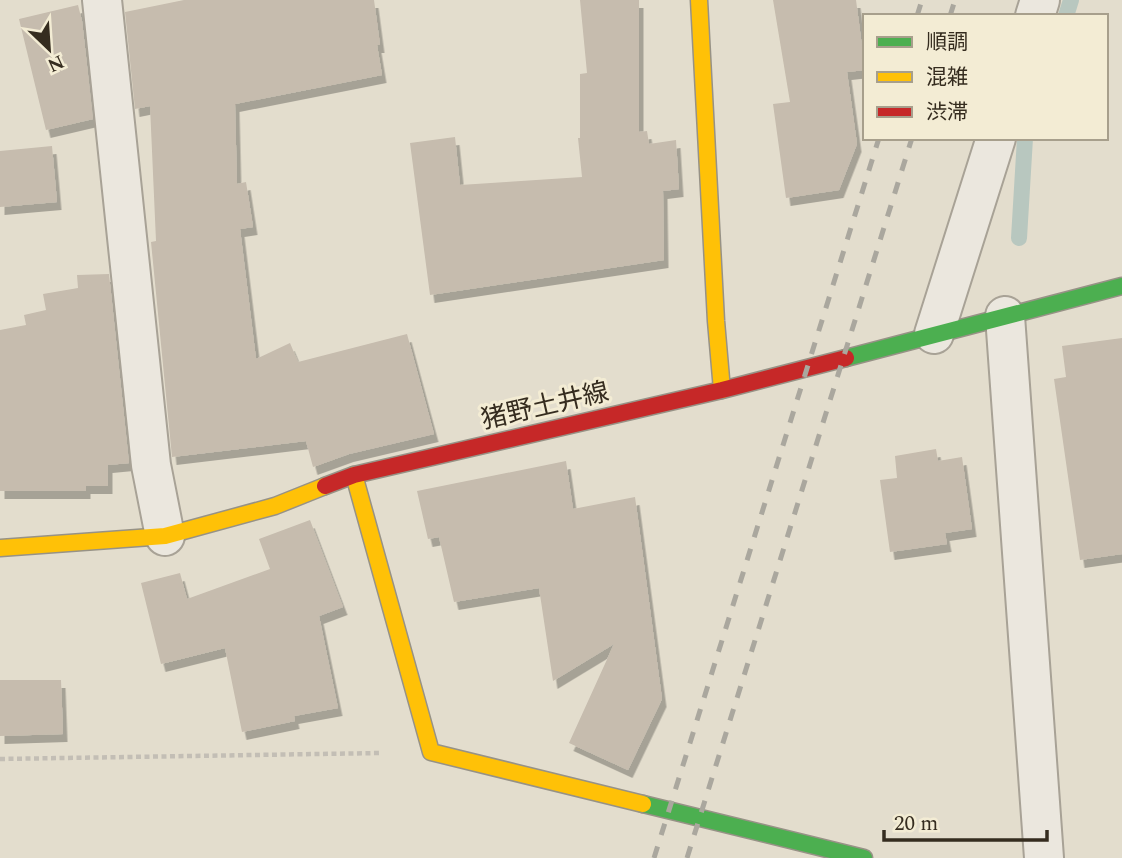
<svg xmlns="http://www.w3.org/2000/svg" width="1122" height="858" font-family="Spectral,'Noto Sans JP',serif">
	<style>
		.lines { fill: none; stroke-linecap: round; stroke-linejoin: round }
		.stream { stroke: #b8c7bf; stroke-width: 16 }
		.building { fill: #c6bcae; filter: url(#shadow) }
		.street-casing { stroke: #a8a296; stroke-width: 42 }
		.fast-casing { stroke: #979286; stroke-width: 19 }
		.slow-casing { stroke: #979286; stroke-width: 19 }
		.jam-casing { stroke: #979286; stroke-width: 19 }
		.path { stroke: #c3beb5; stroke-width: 4.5; stroke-dasharray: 5 3.5; stroke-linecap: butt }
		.street { stroke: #ebe7de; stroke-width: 38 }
		.fast { stroke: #4caf50; stroke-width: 16 }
		.slow { stroke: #ffc107; stroke-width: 16 }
		.jam { stroke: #c62828; stroke-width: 16 }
		.rail { stroke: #aaa79e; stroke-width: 5; stroke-dasharray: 12 12; stroke-linecap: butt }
		.labels { text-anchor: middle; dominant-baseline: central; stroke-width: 6; stroke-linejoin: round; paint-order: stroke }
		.street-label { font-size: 26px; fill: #352c1f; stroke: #f3ecd4 }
	</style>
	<defs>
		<filter id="shadow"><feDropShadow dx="4.5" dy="8" stdDeviation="0" flood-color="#0004"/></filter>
	</defs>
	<rect width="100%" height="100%" fill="#e3ddcd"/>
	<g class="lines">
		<!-- stream -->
		<path class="stream" d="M1066,16L1071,0
			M1019,238L1025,138"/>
	</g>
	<!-- building -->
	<path class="building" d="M184,0H374L380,45H377L382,75L235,104L237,184L246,182L253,227L240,229L256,359L290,343L298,362L407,334L434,434L349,454L313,467L306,441L172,457L151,242L156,241L150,106L135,109L125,12Z
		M580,0H639V132L647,131L649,144L676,140L679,189L663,191L664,260L430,295L410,143L455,137L460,185L582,177L578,138H580V74L587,73Z
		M773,0H856L865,70L847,72L857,144L839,190L786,198L773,104L790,102Z
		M78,5L82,21L93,119L46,130L19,19Z
		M52,146L57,202L0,207V151Z
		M109,274L129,463L108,465V486H86V491H0V330L26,325L24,315L46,310L43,294L78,288L77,275Z
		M1122,338V554L1080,560L1054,379L1066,377L1062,346Z
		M936,449L938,461L962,457L972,529L945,533L947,544L890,552L880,480L897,478L895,456Z
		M566,461L573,509L635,497L662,699L628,770L569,743L614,644L553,681L539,588L454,602L439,537L428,539L417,491Z
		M310,520L343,607L319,616L338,708L294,716L295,721L242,732L225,648L161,664L141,583L180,573L187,599L270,569L259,539Z
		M0,680H61L63,734L0,736Z"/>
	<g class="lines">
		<defs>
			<path id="street" d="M102,0L151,465L165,536
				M1035,16L1040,0
				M1005,316L1044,858
				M934,334L996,138"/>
			<path id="fast" d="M846,358L1122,286
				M643,804L864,858"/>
			<path id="slow" d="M699,0L716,321L722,390
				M354,475L431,752L643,804
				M0,548L165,536L275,506L325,486"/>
			<path id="jam" d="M325,486L354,475L722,390L846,358"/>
		</defs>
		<!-- street casing -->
		<use href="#street" class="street-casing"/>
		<!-- fast casing -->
		<use href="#fast" class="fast-casing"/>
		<!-- slow casing -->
		<use href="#slow" class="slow-casing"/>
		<!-- jam casing -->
		<use href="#jam" class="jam-casing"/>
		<!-- path -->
		<path class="path" d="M0,759L381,753"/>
		<!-- street -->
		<use href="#street" class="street"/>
		<!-- fast -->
		<use href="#fast" class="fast"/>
		<!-- slow -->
		<use href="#slow" class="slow"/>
		<!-- jam -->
		<use href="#jam" class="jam"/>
		<!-- rail -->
		<path class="rail" d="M917,16L922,0
			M950,16L955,0
			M654,858L879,138
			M687,858L912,138"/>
	</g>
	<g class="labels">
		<!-- street labels -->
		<g class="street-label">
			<text transform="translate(545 406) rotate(-13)">猪野土井線</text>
		</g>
	</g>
	<!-- legend -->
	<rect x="863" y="14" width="245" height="126" fill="#f3ecd4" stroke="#a79f8c" stroke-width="2"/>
	<rect x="877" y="37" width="35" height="10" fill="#4caf50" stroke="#a79f8c" stroke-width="2"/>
	<text x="926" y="49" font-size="21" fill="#352c1f">順調</text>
	<rect x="877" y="72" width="35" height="10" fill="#ffc107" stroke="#a79f8c" stroke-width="2"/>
	<text x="926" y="84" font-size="21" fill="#352c1f">混雑</text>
	<rect x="877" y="107" width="35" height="10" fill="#c62828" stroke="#a79f8c" stroke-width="2"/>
	<text x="926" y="119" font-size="21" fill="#352c1f">渋滞</text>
	<!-- north arrow -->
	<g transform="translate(49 49) rotate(155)" stroke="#f3ecd4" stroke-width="5" paint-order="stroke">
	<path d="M0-5L12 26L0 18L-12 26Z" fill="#352c1f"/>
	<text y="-10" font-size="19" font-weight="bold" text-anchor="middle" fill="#352c1f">N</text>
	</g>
	<!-- scale -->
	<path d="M884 830v10h163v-10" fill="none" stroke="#352c1f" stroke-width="3.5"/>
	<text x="894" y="830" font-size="21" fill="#352c1f" stroke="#f3ecd4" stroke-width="5" paint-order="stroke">20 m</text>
</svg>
